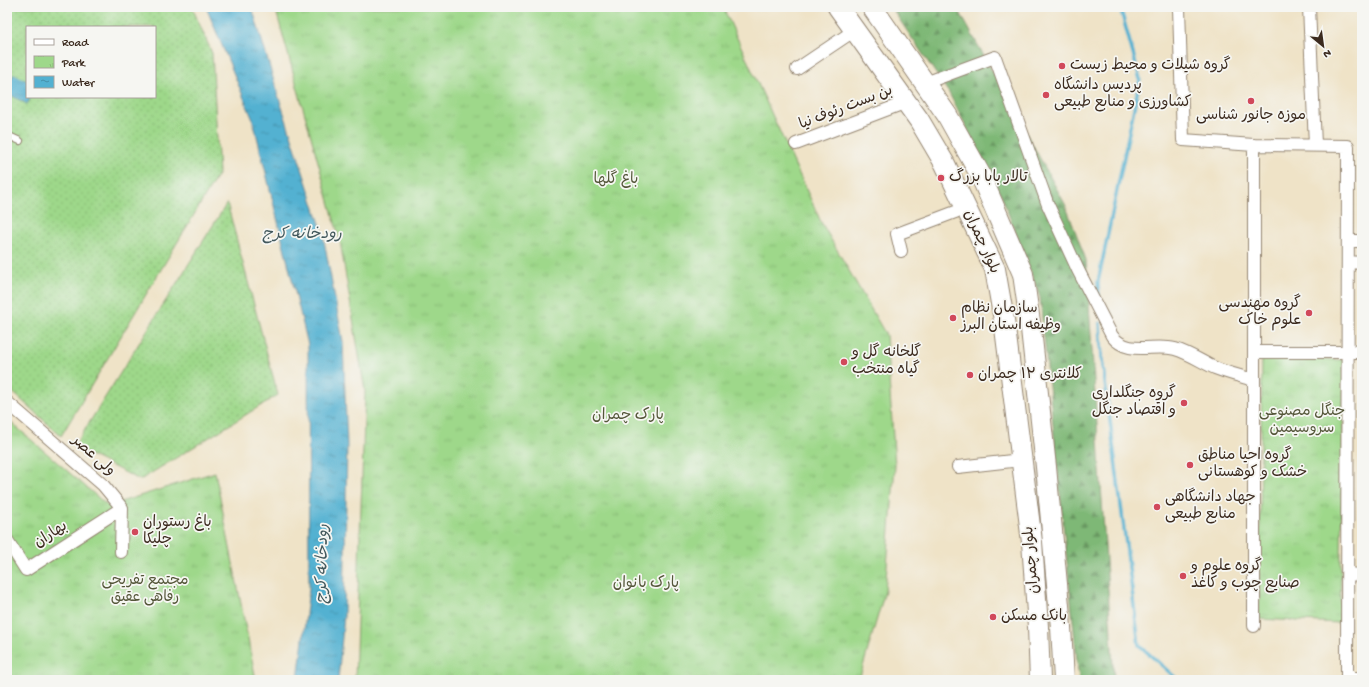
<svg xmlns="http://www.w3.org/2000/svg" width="1369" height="687" font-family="'Gochi Hand','Playpen Sans Arabic',sans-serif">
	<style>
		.grass { fill: url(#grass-dots); stroke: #6c8154; fill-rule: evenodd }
		.forest { fill: url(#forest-firs); stroke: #5c714a }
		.park { fill: url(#park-tufts); stroke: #6c8154 }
		.water { fill: url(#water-ripples); stroke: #476e78 }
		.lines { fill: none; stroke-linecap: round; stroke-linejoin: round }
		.stream { stroke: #53b1d1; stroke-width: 3.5 }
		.service-casing { stroke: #958672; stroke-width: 8 }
		.minor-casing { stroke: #958672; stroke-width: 14 }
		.primary-casing { stroke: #958672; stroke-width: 22 }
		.service { stroke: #fff; stroke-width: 6 }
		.minor { stroke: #fff; stroke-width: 12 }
		.primary { stroke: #fff; stroke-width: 20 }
		.poi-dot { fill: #d1495b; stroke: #f6f6f2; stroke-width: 1.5 }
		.labels { text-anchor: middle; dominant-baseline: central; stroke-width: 3.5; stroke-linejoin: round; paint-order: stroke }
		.poi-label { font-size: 15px; fill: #3b2a1e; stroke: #f6f6f2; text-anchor: start }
		.street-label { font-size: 15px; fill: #3b2a1e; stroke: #f6f6f2 }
		.park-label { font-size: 15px; fill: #545639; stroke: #f6f6f2 }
		.water-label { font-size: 16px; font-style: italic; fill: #43595d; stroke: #f6f6f2 }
	</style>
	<defs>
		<pattern id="grass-dots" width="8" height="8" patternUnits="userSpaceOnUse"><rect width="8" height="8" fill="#9ed88a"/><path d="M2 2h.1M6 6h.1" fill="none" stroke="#89ba77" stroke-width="1.8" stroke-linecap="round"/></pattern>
		<pattern id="forest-firs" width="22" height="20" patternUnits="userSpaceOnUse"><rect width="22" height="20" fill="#7eb876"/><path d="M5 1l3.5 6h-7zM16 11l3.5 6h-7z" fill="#689660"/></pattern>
		<pattern id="park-tufts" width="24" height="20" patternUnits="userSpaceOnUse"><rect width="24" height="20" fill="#9ed88a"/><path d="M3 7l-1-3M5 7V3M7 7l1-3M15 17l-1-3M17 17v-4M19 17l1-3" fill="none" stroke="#89ba77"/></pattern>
		<pattern id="water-ripples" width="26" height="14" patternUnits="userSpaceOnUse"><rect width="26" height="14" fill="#53b1d1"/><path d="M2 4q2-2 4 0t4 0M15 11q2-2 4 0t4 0" fill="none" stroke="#4690a9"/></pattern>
	</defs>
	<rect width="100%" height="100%" fill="#f6f6f2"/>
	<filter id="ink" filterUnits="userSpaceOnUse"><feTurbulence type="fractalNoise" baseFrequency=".025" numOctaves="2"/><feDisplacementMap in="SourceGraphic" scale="8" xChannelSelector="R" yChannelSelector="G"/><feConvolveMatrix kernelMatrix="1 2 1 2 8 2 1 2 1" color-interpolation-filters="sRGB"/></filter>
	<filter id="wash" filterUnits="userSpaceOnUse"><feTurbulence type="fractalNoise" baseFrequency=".012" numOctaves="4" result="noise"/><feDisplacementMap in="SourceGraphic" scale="16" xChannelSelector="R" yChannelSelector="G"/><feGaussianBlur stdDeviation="0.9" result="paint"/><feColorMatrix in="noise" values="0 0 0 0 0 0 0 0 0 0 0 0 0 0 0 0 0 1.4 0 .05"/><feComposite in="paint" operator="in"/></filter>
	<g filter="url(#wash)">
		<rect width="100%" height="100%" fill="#efe3c7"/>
		<!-- grass -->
		<path class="grass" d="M7,7H192L212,53L219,173L61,436L7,387ZM27,27H155V97H27Z
			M227,203L278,395L140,480L74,447Z"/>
		<!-- forest -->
		<path class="forest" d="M891,7H957L1065,204L1086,260L1114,680H1079L1040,297L1002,197L949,93Z"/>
		<!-- park -->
		<path class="park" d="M275,7H723L821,222L886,335L895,466L885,591L859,680H355L365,391L340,241Z
			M1262,357L1344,360L1340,623L1259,619Z
			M7,419L108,506L215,472L256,680H7Z"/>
		<!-- water -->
		<path class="water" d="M206,7H252L279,98L322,230L343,341L347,445L344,616L338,680H298L309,589L308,345L253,120Z
			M14,74L27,81V97H31L27,104L7,93V87Z"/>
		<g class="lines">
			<!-- stream -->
			<path class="stream" d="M1099,301L1098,282L1140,79L1120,7
				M1100,323L1102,359L1139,645L1178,680"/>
		</g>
	</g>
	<g filter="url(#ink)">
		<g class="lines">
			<defs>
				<path id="service" d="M7,81L9,78
					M7,135L20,141"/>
				<path id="minor" d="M1179,7L1183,140L1254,145V626
					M1309,7L1315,145
					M797,69L855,30
					M925,83L995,57L1048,205L1078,270L1112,336C1129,357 1152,343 1175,349C1189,353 1202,362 1215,368C1227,373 1241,376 1254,380
					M796,144L907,102
					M1254,145L1348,146L1347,680
					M1348,241H1362
					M901,251L897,234L966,208
					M1348,262L1362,263
					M1254,352H1362
					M7,402L103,485L122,508L121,552
					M958,467L1021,460
					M7,540L26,570L122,508
					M1348,574L1362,575
					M1347,678H1362"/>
				<path id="primary" d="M838,7L919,120L945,164L995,269L1004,320L1032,542L1038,627L1040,680
					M872,7L947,115L980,174L1023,274L1031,329L1046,467L1061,627L1064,680"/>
			</defs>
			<!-- service casing -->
			<use href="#service" class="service-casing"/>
			<!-- minor casing -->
			<use href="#minor" class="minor-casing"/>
			<!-- primary casing -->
			<use href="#primary" class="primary-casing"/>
			<!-- service -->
			<use href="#service" class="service"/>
			<!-- minor -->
			<use href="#minor" class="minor"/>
			<!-- primary -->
			<use href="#primary" class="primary"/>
		</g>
	</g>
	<!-- markers -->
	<g class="poi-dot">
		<circle cx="1062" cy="66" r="4"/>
		<circle cx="1046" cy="95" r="4"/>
		<circle cx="1251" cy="101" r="4"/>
		<circle cx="941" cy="178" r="4"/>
		<circle cx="1309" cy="313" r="4"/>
		<circle cx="953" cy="318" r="4"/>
		<circle cx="844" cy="362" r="4"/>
		<circle cx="970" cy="375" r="4"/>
		<circle cx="1184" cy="403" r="4"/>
		<circle cx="1190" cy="465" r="4"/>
		<circle cx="1157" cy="507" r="4"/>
		<circle cx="135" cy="532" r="4"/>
		<circle cx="1183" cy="576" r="4"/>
		<circle cx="993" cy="617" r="4"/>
	</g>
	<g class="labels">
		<!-- poi labels -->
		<g class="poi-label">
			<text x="1070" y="66">گروه شیلات و محیط زیست</text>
			<text x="1054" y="86">پردیس دانشگاه<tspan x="1054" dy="17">کشاورزی و منابع طبیعی</tspan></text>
			<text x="1251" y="116" text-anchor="middle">موزه جانور شناسی</text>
			<text x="949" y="178">تالار بابا بزرگ</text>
			<text x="1301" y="304" text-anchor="end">گروه مهندسی<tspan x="1301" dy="17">علوم خاک</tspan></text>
			<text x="961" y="309">سازمان نظام<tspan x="961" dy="17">وظیفه استان البرز</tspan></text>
			<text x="852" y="353">گلخانه گل و<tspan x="852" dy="17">گیاه منتخب</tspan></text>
			<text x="978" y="375">کلانتری ۱۲ چمران</text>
			<text x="1176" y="394" text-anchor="end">گروه جنگلداری<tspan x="1176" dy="17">و اقتصاد جنگل</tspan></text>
			<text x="1198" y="456">گروه احیا مناطق<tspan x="1198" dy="17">خشک و کوهستانی</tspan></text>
			<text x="1165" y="498">جهاد دانشگاهی<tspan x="1165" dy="17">منابع طبیعی</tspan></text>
			<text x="143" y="523">باغ رستوران<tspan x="143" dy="17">چلیکا</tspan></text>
			<text x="1191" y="567">گروه علوم و<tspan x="1191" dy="17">صنایع چوب و کاغذ</tspan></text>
			<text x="1001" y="617">بانک مسکن</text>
		</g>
		<!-- street labels -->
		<g class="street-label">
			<text transform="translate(846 108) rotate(-21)">بن بست رئوف نیا</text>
			<text transform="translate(981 242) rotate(66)">بلوار چمران</text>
			<text transform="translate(93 456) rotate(42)">ولی عصر</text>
			<text transform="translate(51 535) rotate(-33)">بهاران</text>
			<text transform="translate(1032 560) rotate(-95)">بلوار چمران</text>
		</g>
		<!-- park labels -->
		<g class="park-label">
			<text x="616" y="180">باغ گلها</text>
			<text x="1302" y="412">جنگل مصنوعی<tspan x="1302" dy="17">سروسیمین</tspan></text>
			<text x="628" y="416">پارک چمران</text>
			<text x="145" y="581">مجتمع تفریحی<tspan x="145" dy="17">رفاهی عقیق</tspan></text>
			<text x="646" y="584">پارک بانوان</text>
		</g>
		<!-- water labels -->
		<g class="water-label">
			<text x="302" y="235">رودخانه کرج</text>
			<text transform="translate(324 564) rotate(-89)">رودخانه کرج</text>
		</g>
	</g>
	<!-- margin -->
	<rect width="1369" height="687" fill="none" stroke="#f6f6f2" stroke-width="24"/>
	<!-- legend -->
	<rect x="26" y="26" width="130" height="72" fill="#f6f6f2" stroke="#aba49d"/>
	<rect x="34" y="39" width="20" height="6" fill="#ffffff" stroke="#aba49d"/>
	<text x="62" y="46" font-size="12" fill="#3b2a1e">Road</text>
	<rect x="34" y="56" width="20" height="12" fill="url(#park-tufts)" stroke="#aba49d"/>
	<text x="62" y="66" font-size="12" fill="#3b2a1e">Park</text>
	<rect x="34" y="76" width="20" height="12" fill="url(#water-ripples)" stroke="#aba49d"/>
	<text x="62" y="86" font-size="12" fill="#3b2a1e">Water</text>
	<!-- north arrow -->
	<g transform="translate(1323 46) rotate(151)" stroke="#f6f6f2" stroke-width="3" paint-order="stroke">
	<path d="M0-3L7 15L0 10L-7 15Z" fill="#3b2a1e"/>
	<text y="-6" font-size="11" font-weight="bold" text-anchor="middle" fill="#3b2a1e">N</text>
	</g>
</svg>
